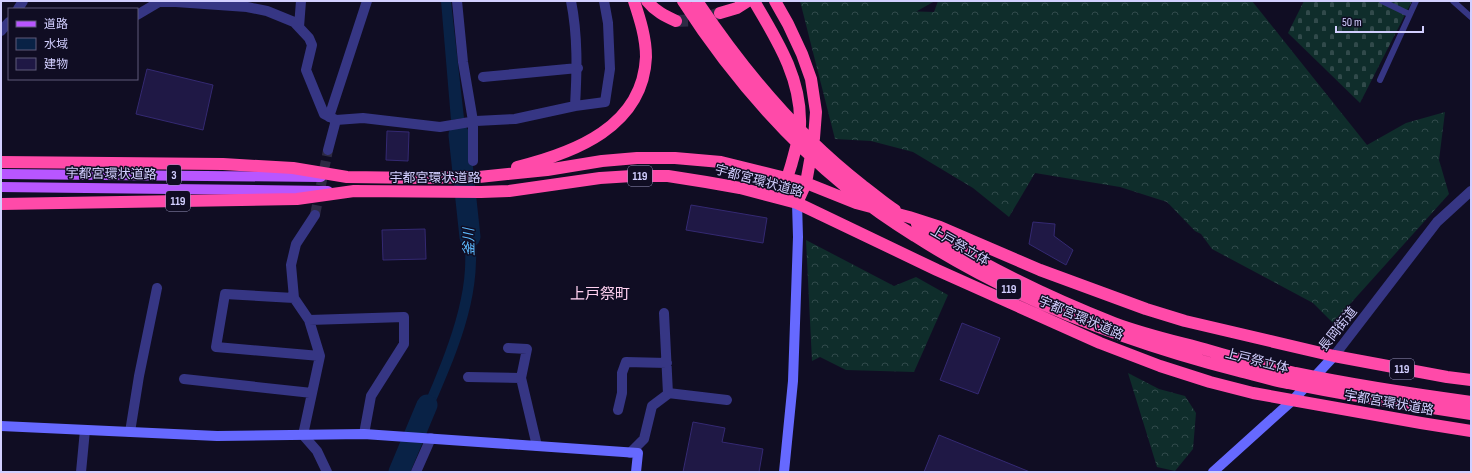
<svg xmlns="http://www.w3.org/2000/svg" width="1472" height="473" font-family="'Sofia Sans Condensed','Noto Sans JP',sans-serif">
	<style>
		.grass { fill: #0f2d2b }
		.forest { fill: url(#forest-crowns) }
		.cemetery { fill: url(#cemetery-stones) }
		.water { fill: #092246 }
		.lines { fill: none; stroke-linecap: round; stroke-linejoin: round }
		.river { stroke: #092246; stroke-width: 21 }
		.building { fill: #1f1845; stroke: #342972 }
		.street-tunnel { stroke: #2d2a44; stroke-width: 10; stroke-dasharray: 10 5; stroke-linecap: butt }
		.highway-tunnel { stroke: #2d2a44; stroke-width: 12; stroke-dasharray: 12 6; stroke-linecap: butt }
		.lane { stroke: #363684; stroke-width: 6 }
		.street { stroke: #363684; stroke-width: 10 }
		.secondary { stroke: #6669ff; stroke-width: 10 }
		.primary { stroke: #b856ff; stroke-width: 10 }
		.highway { stroke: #ff4aa9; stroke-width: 12 }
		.labels { text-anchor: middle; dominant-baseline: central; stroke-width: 3; stroke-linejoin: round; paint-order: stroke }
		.shield { fill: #100d23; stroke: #9895bd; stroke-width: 1 }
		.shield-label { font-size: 12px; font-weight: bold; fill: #d2cfff }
		.street-label { font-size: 13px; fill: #d2cfff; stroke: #100d23 }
		.water-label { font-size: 14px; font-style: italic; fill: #5dbbff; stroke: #100d23 }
		.quarter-label { font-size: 15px; fill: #ffd1f0; stroke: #100d23 }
	</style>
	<defs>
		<pattern id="forest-crowns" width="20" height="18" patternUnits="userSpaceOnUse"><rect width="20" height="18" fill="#0f2d2b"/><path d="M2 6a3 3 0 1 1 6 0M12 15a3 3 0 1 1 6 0" fill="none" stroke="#314a4b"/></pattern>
		<pattern id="cemetery-stones" width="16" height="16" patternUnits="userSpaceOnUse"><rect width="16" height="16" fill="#0f2d2b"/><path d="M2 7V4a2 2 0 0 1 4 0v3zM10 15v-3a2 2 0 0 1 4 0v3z" fill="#314a4b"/></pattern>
	</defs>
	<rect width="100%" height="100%" fill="#100d23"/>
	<!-- grass -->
	<path class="grass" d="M848,1H935L866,40Z"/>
	<!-- forest -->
	<path class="forest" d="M800,1H868L872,10L934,12L938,1H1252L1367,145L1406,123L1445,112L1439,160L1449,194L1333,323L1313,303L1212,249L1201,234L1195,231L1167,202L1120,187L1035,173L1009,217L973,188L913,152L871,141L835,139Z
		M806,240L894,286L916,277L948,295L914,372L846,370L820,357L812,361Z
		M1128,373L1159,389L1185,396L1196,413L1193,449L1175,471L1157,467Z"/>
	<!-- cemetery -->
	<path class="cemetery" d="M1304,1H1412L1360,103L1288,33Z"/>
	<!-- water -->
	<path class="water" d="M441,1H451L464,118L451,120Z
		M465,129L468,163L454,164L452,130Z
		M462,209H473C475,226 477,243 476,261C475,321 445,378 423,432H412C433,383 462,322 465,269C466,249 464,229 462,209Z
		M404,449L414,450L405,472H395Z"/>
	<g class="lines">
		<!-- river -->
		<path class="river" d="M459,135L470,237
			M399,472L427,405"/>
	</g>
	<!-- building -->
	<path class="building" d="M147,69L213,85L203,130L136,114Z
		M387,131L409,132L408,161L386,160Z
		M691,205L767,218L763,243L686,230Z
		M1033,222L1055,224L1054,236L1073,250L1066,265L1029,244Z
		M425,229L426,259L383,260L382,230Z
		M962,323L1000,338L978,394L940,380Z
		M693,422L725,428L722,442L763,449L759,472H683Z
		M939,435L1030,472H924Z"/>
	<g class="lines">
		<!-- street-tunnel -->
		<path class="street-tunnel" d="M315,215L328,150"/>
		<!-- highway-tunnel -->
		<path class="highway-tunnel" d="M676,21L700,20L720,13"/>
		<!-- lane -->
		<path class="lane" d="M1382,1L1409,14
			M1453,1L1471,17
			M1380,80L1416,1"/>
		<!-- street -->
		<path class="street" d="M457,1L463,62L473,121V161
			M18,9L23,1
			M137,15L159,2H176L247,7L267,11L294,22L309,38L312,45L306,70L324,114L336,120L328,150
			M299,27L301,1
			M1,31L9,22
			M483,77L578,68
			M575,106L605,102L610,69L608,23L604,1
			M329,117L367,1
			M336,120L363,118L440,127L476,121L515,119L575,106C577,71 578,36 571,1
			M315,215L296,244L291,265L294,298L309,320L320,356L303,435L317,451L327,472
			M294,298L225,294L216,347L320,356
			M309,320L404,317V344L371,396L364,434
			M508,348L527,349L521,378L537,446
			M1334,356L1437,222L1471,191
			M468,377L521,378
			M184,379L312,393
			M668,393L727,400
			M618,410L622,393V373L626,362L667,363
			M130,432L139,376L157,288
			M630,453L644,439L652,406L668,394L664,313
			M81,472L85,430
			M416,472L431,438"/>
		<!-- secondary -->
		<path class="secondary" d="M1,426L217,436L364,434L638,453L636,472
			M784,472L793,381L798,237L797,203
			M1213,472L1294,399L1334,356"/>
		<!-- primary -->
		<path class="primary" d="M1,174L321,177
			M1,187L328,191"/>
		<!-- highway -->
		<path class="highway" d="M647,1C655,11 665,16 676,21
			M683,1C728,71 783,135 847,188C869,206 892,222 915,236C1015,300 1125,342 1239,371C1255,375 1272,380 1288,383C1349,396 1410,405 1471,414
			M697,1C743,70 797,135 863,186C874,194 884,203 895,210
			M754,1C777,40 802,79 800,126C799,138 795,151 792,162C791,167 788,173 788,177C788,184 795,197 797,203
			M775,1L788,24L802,54L811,79L816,112L814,138L806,183L797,203
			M720,13L737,8L748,1
			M1,162L223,164L293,168L347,177L422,178L479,177L547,170L602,161L637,158H675L721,162L806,183L856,203L909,217L940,227L1040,270L1146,309L1185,321L1334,356L1447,377L1471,380
			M517,167C574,153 643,127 646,57C646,38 640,19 634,1
			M1,204L297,199L354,191L481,192L509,191L600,178L632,176H668L706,182L740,188L797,203L937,270L1100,343L1160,366L1210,382L1253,393L1421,423L1471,431
			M917,224C980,264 1045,296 1114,323C1143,334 1174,341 1204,349C1234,358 1265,366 1295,373C1353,385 1412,394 1471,402"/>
	</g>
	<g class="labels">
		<!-- shield labels -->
		<g class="shield">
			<rect x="167" y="165" width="14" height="20" rx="3"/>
			<rect x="628" y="166" width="24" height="20" rx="3"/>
			<rect x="166" y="191" width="24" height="20" rx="3"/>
			<rect x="997" y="279" width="24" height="20" rx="3"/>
			<rect x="1390" y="359" width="24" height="20" rx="3"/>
		</g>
		<g class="shield-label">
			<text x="174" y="175">3</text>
			<text x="640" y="176">119</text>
			<text x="178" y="201">119</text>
			<text x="1009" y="289">119</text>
			<text x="1402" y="369">119</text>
		</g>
		<!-- street labels -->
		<g class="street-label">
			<text transform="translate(111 174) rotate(1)">宇都宮環状道路</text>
			<text x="435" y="178">宇都宮環状道路</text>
			<text transform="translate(759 181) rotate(15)">宇都宮環状道路</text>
			<text transform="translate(960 246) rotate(30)">上戸祭立体</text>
			<text transform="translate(1081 318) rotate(23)">宇都宮環状道路</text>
			<text transform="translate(1338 329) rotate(-51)">長岡街道</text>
			<text transform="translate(1257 361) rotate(14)">上戸祭立体</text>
			<text transform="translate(1389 403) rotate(10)">宇都宮環状道路</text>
		</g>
		<!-- water labels -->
		<g class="water-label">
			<text transform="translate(469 242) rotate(-91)">釜川</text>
		</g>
		<!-- quarter labels -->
		<g class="quarter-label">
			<text x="600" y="294">上戸祭町</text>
		</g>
	</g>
	<!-- border -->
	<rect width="1472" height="473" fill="none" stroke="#d2cfff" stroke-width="4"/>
	<!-- legend -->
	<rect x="8" y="8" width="130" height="72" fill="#100d23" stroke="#5e5b7b"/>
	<rect x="16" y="21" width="20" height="6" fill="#b856ff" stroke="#5e5b7b"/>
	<text x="44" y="28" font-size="12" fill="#d2cfff">道路</text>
	<rect x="16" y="38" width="20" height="12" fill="#092246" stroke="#5e5b7b"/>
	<text x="44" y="48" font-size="12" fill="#d2cfff">水域</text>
	<rect x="16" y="58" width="20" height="12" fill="#1f1845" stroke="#5e5b7b"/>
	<text x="44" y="68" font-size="12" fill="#d2cfff">建物</text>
	<!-- scale -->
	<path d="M1336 26v6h87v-6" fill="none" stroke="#d2cfff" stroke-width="2"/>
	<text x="1342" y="26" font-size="12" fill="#d2cfff" stroke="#100d23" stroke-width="3" paint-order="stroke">50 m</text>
</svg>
